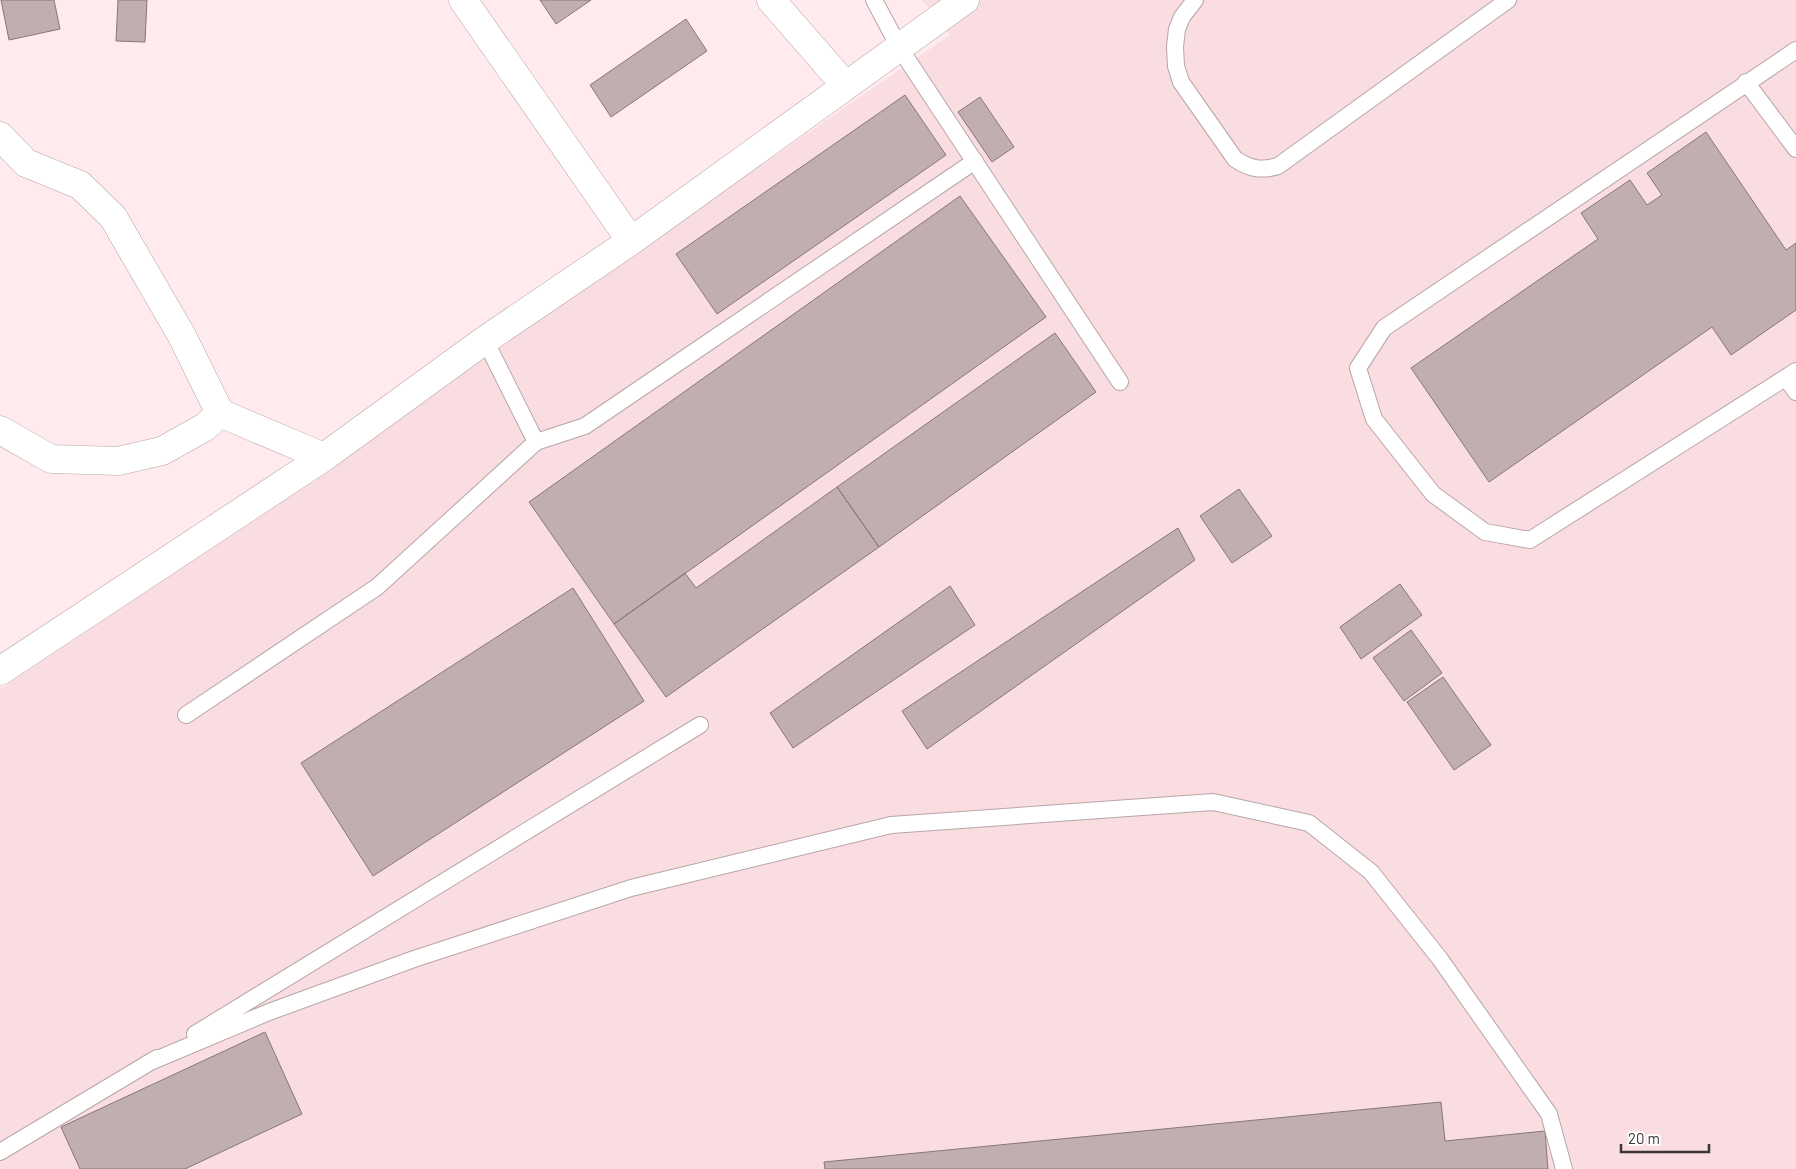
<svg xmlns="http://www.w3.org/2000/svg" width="1796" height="1169" font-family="Barlow,sans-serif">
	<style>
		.built { fill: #f9dde1 }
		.building { fill: #c0aeb0; stroke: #877678 }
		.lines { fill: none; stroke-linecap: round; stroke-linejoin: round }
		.lane-casing { stroke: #b8a5a8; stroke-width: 18 }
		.street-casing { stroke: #b8a5a8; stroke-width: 29 }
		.lane { stroke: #fff; stroke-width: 16 }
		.street { stroke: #fff; stroke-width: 28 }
	</style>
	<rect width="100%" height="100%" fill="#ffebed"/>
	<!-- built -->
	<path class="built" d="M922,0H1796V1169H0V689L950,35Z"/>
	<!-- building -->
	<path class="building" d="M1,0H54L60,29L9,40Z
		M118,0H147L145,42L116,41Z
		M540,0H591L556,24Z
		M686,19L707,51L611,117L590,85Z
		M905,95L946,155L717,314L676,254Z
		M980,97L1014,147L992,162L958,112Z
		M1706,132L1786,250L1796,243V310L1731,355L1712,327L1489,482L1411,368L1598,239L1581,213L1630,180L1647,205L1662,195L1647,173Z
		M960,196L1046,317L614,624L529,502Z
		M1055,333L1096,392L879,547L837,487Z
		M837,487L879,547L666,697L614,624L685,573L696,588Z
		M1239,489L1272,536L1232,563L1200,516Z
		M1178,528L1195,560L927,749L902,711Z
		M1400,584L1422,615L1361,659L1340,627Z
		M950,586L975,625L793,748L770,713Z
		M573,588L644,701L373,876L301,763Z
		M1411,630L1442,673L1404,701L1373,658Z
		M1443,677L1491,745L1454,770L1407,702Z
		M265,1032L302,1114L185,1169H80L61,1127Z
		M1441,1102L1445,1141L1545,1131L1548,1169H825L824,1162Z"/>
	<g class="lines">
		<defs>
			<path id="lane" d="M874,0L899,47L1120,382
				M1195,0L1182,17L1177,29L1175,47L1176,66L1181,82L1235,159C1250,169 1261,171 1278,166L1508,0
				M1796,50L1384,328L1358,368L1374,419L1433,494L1485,532L1530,540L1796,371
				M1746,82L1796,149
				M1786,378L1796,392
				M536,442L585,426L975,161
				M186,715L377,587L536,442L485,340
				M195,1034L700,725
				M148,1063L269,1012L414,959L631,888L891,825L1213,802L1309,823L1371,872L1440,959L1549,1114L1564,1169
				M0,1152L157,1058"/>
			<path id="street" d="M463,0L631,241
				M771,0L846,86
				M0,136L26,163L80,185L113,217L182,336L220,413L324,457
				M0,430L51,459L118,461L162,451L205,427L220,413
				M0,671L324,457L485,340L631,241L965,0"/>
		</defs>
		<!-- lane casing -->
		<use href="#lane" class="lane-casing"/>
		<!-- street casing -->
		<use href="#street" class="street-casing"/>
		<!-- lane -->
		<use href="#lane" class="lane"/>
		<!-- street -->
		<use href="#street" class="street"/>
	</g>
	<!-- scale -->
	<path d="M1621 1144v8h88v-8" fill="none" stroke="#3d3536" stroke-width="2.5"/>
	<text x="1628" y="1144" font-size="15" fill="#3d3536" stroke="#fefefe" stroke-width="4" paint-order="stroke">20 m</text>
</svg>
